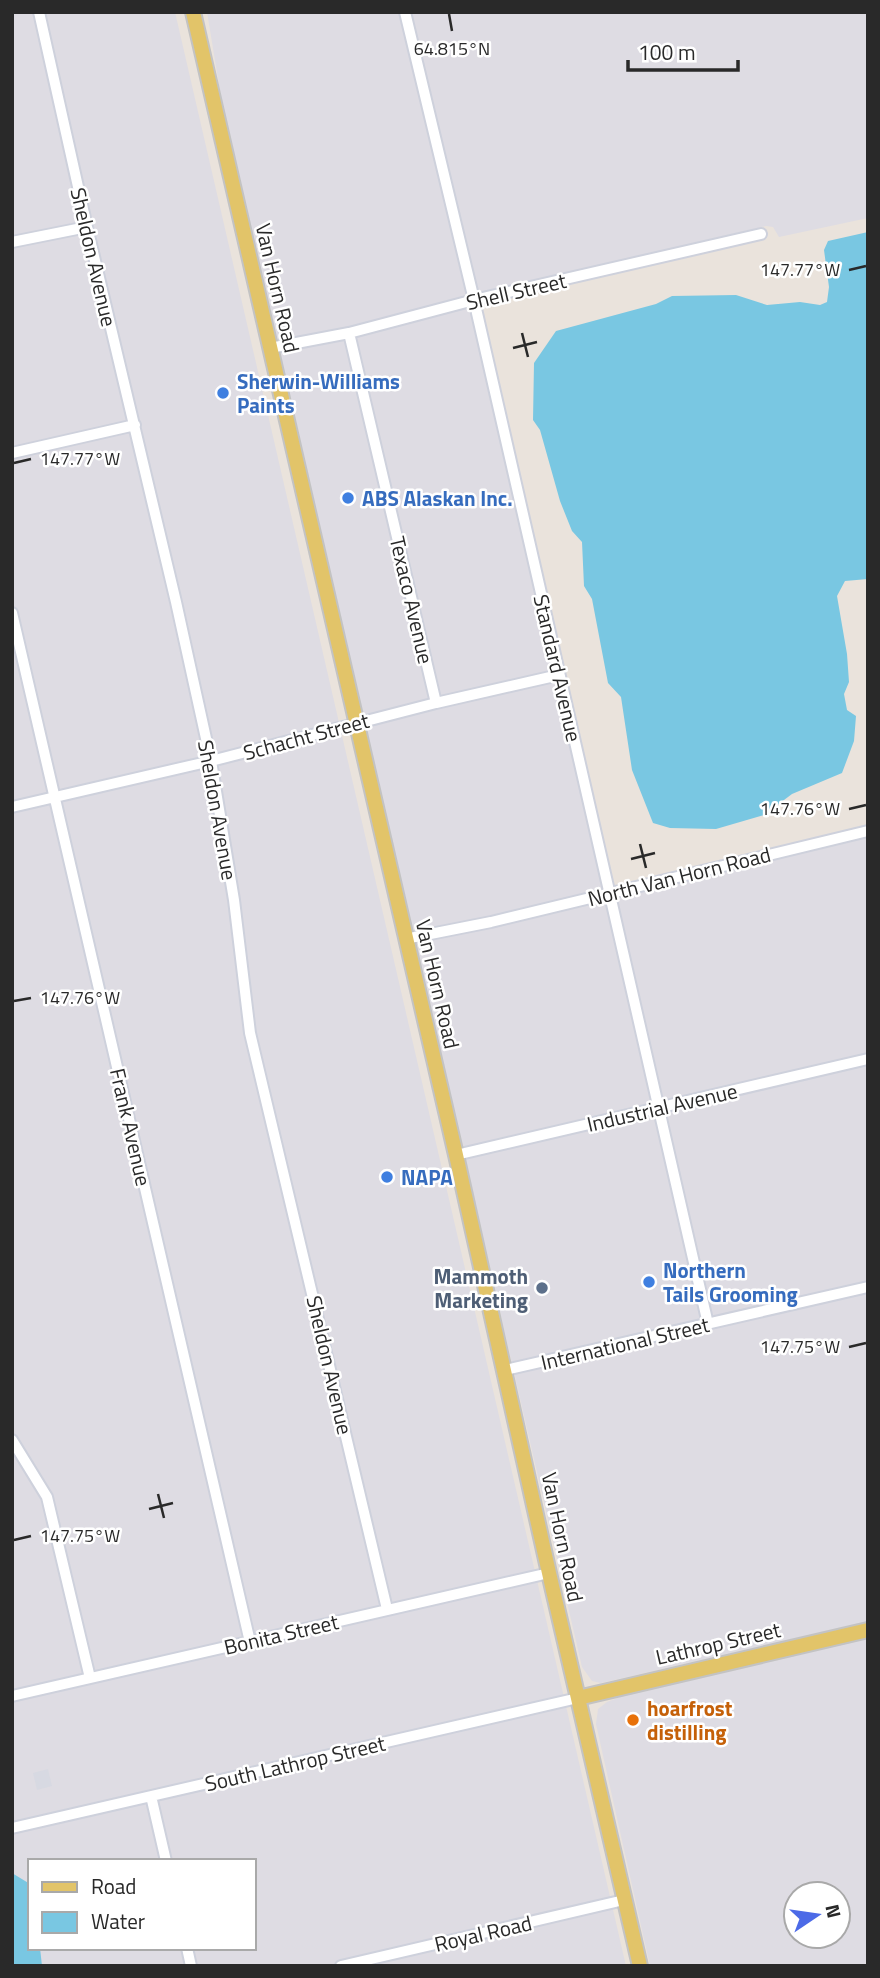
<svg xmlns="http://www.w3.org/2000/svg" width="880" height="1978" font-family="'Titillium Web',sans-serif">
	<style>
		.industrial { fill: #dedce3; fill-rule: evenodd }
		.airport { fill: #d7d9e2 }
		.water { fill: #79c7e2 }
		.lines { fill: none; stroke-linecap: round; stroke-linejoin: round }
		.minor-casing { stroke: #ced1dc; stroke-width: 14 }
		.major-casing { stroke: #c3c3c3; stroke-width: 18 }
		.minor { stroke: #fff; stroke-width: 10 }
		.major { stroke: #e2c469; stroke-width: 14 }
		.ticks { fill: none; stroke: #292929; stroke-width: 2.5 }
		.shop-dot { fill: #3f7fe0; stroke: #fff; stroke-width: 2.5 }
		.service-dot { fill: #5c6f8a; stroke: #fff; stroke-width: 2.5 }
		.food-dot { fill: #e8710a; stroke: #fff; stroke-width: 2.5 }
		.labels { text-anchor: middle; dominant-baseline: central; stroke-width: 5; stroke-linejoin: round; paint-order: stroke }
		.street-label { font-size: 21px; fill: #292929; stroke: #fff }
		.shop-label { font-size: 21px; font-weight: bold; fill: #366cbe; stroke: #fff; text-anchor: start }
		.service-label { font-size: 21px; font-weight: bold; fill: #4e5e75; stroke: #fff; text-anchor: end }
		.food-label { font-size: 21px; font-weight: bold; fill: #c56008; stroke: #fff; text-anchor: start }
		.ticks-label { font-size: 18px; text-anchor: middle; fill: #292929; stroke: #fff; stroke-width: 5; stroke-linejoin: round; paint-order: stroke }
	</style>
	<rect width="100%" height="100%" fill="#eae3dc"/>
	<!-- industrial -->
	<path class="industrial" d="M12,12H175L626,1966H12ZM30,1861H254V1948H30Z
		M207,12H868V218L779,237L773,227L766,226L468,296L606,897L868,837V1622L601,1683L592,1681L582,1667L225,121Z
		M868,1637V1966H650L596,1724L598,1709L607,1702L631,1693ZM796,1894H838V1936H796Z"/>
	<!-- airport -->
	<path class="airport" d="M48,1769L52,1786L37,1790L33,1773Z"/>
	<!-- water -->
	<path class="water" d="M868,232V579L845,581L837,596L847,654L849,682L844,694L847,710L856,716L854,741L842,773L792,794L764,815L716,829L670,828L653,823L632,770L621,697L608,683L592,599L584,586L582,542L572,531L560,501L540,430L533,420L534,363L556,331L656,304L672,296L736,295L767,305L800,302L820,305L827,302L829,287L824,250L828,241Z
		M12,1873L30,1884V1948H40L42,1966H12Z"/>
	<g class="lines">
		<defs>
			<path id="minor" d="M39,12L87,227L176,602L211,761L234,900L250,1033L387,1609
				M405,12L474,300L708,1324
				M12,242L87,227
				M349,333L436,703
				M270,348L349,333L474,300L761,234
				M12,453L135,425
				M12,613L250,1642
				M12,807L211,761L436,703L559,675
				M405,939L491,922L868,831
				M456,1155L868,1059
				M505,1370L868,1287
				M12,1440L47,1497L90,1678
				M12,1696L549,1573
				M151,1796L166,1861
				M12,1828L578,1698
				M187,1948L191,1966
				M341,1966L624,1900"/>
			<path id="major" d="M193,12L456,1155L549,1573L640,1966
				M578,1698L868,1630"/>
		</defs>
		<!-- minor casing -->
		<use href="#minor" class="minor-casing"/>
		<!-- major casing -->
		<use href="#major" class="major-casing"/>
		<!-- minor -->
		<use href="#minor" class="minor"/>
		<!-- major -->
		<use href="#major" class="major"/>
	</g>
	<!-- ticks -->
	<path class="ticks" d="M449,14L452,31M849,270L866,266M522,333L528,357M513,348L537,342M14,463L31,459M849,809L866,805M640,844L646,868M631,859L655,853M14,1001L31,998M849,1347L866,1343M158,1494L164,1518M149,1509L173,1503M14,1540L31,1536"/>
	<!-- markers -->
	<g class="shop-dot">
		<circle cx="223" cy="393" r="7"/>
		<circle cx="348" cy="498" r="7"/>
		<circle cx="387" cy="1177" r="7"/>
		<circle cx="649" cy="1282" r="7"/>
	</g>
	<circle class="service-dot" cx="542" cy="1288" r="7"/>
	<circle class="food-dot" cx="633" cy="1720" r="7"/>
	<g class="labels">
		<!-- street labels -->
		<g class="street-label">
			<text transform="translate(94 257) rotate(77)">Sheldon Avenue</text>
			<text transform="translate(278 288) rotate(77)">Van Horn Road</text>
			<text transform="translate(516 291) rotate(-13)">Shell Street</text>
			<text transform="translate(412 600) rotate(77)">Texaco Avenue</text>
			<text transform="translate(558 668) rotate(77)">Standard Avenue</text>
			<text transform="translate(306 736) rotate(-15)">Schacht Street</text>
			<text transform="translate(218 810) rotate(80)">Sheldon Avenue</text>
			<text transform="translate(679 876) rotate(-14)">North Van Horn Road</text>
			<text transform="translate(438 984) rotate(77)">Van Horn Road</text>
			<text transform="translate(662 1107) rotate(-13)">Industrial Avenue</text>
			<text transform="translate(131 1127) rotate(77)">Frank Avenue</text>
			<text transform="translate(625 1343) rotate(-13)">International Street</text>
			<text transform="translate(330 1365) rotate(77)">Sheldon Avenue</text>
			<text transform="translate(563 1537) rotate(78)">Van Horn Road</text>
			<text transform="translate(281 1634) rotate(-13)">Bonita Street</text>
			<text transform="translate(718 1643) rotate(-13)">Lathrop Street</text>
			<text transform="translate(295 1763) rotate(-13)">South Lathrop Street</text>
			<text transform="translate(483 1933) rotate(-13)">Royal Road</text>
		</g>
		<!-- shop labels -->
		<g class="shop-label">
			<text x="237" y="381">Sherwin-Williams<tspan x="237" dy="24">Paints</tspan></text>
			<text x="362" y="498">ABS Alaskan Inc.</text>
			<text x="401" y="1177">NAPA</text>
			<text x="663" y="1270">Northern<tspan x="663" dy="24">Tails Grooming</tspan></text>
		</g>
		<!-- service labels -->
		<g class="service-label">
			<text x="528" y="1276">Mammoth<tspan x="528" dy="24">Marketing</tspan></text>
		</g>
		<!-- food labels -->
		<g class="food-label">
			<text x="647" y="1708">hoarfrost<tspan x="647" dy="24">distilling</tspan></text>
		</g>
	</g>
	<g class="ticks-label">
		<text x="452" y="55">64.815°N</text>
		<text x="800" y="276">147.77°W</text>
		<text x="80" y="465">147.77°W</text>
		<text x="800" y="815">147.76°W</text>
		<text x="80" y="1004">147.76°W</text>
		<text x="800" y="1353">147.75°W</text>
		<text x="80" y="1542">147.75°W</text>
	</g>
	<!-- border -->
	<rect width="880" height="1978" fill="none" stroke="#292929" stroke-width="28"/>
	<!-- legend -->
	<rect x="28" y="1859" width="228" height="91" fill="#ffffff" stroke="#a9a9a9" stroke-width="2"/>
	<rect x="42" y="1882" width="35" height="10" fill="#e2c469" stroke="#a9a9a9" stroke-width="2"/>
	<text x="91" y="1894" font-size="21" fill="#292929">Road</text>
	<rect x="42" y="1912" width="35" height="21" fill="#79c7e2" stroke="#a9a9a9" stroke-width="2"/>
	<text x="91" y="1929" font-size="21" fill="#292929">Water</text>
	<!-- north arrow -->
	<g transform="translate(817 1915) rotate(77)"><circle r="33" fill="#ffffff" stroke="#a9a9a9" stroke-width="2"/>
	<path d="M0-5L12 26L0 18L-12 26Z" fill="#4c6ae7"/>
	<text y="-10" font-size="19" font-weight="bold" text-anchor="middle" fill="#292929">N</text>
	</g>
	<!-- scale -->
	<path d="M628 60v10h110v-10" fill="none" stroke="#292929" stroke-width="3.5"/>
	<text x="638" y="60" font-size="21" fill="#292929" stroke="#ffffff" stroke-width="5" paint-order="stroke">100 m</text>
</svg>
